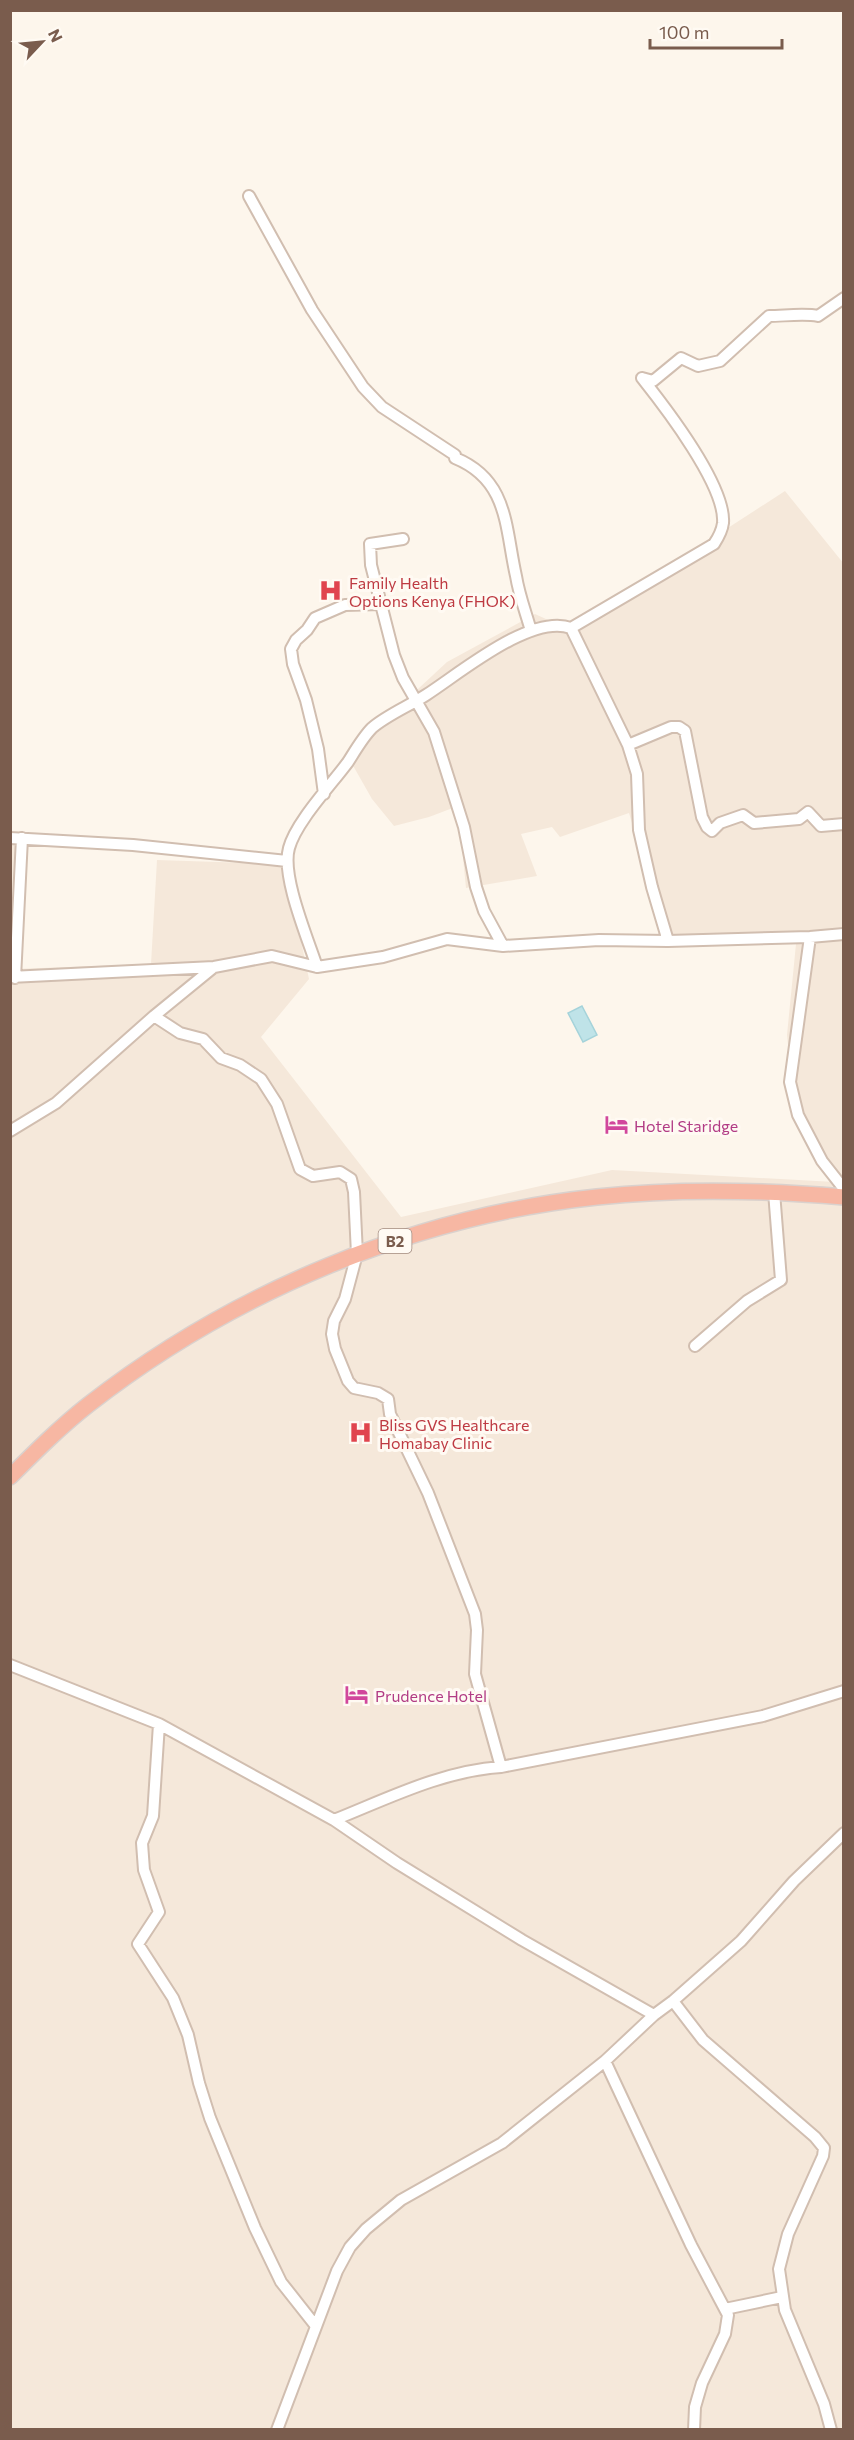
<svg xmlns="http://www.w3.org/2000/svg" width="854" height="2440" font-family="Commissioner,sans-serif">
	<style>
		.residential { fill: #f5e8da }
		.medical { fill: #fbdfe3 }
		.water { fill: #bfe3e8; stroke: #a5d3da; stroke-width: 1.5 }
		.lines { fill: none; stroke-linecap: round; stroke-linejoin: round }
		.minor-casing { stroke: #d1beb0; stroke-width: 14 }
		.highway-casing { stroke: #dad1cd; stroke-width: 18 }
		.minor { stroke: #fff; stroke-width: 10 }
		.highway { stroke: #f7b7a3; stroke-width: 15 }
		.labels { text-anchor: middle; dominant-baseline: central; stroke-width: 6; stroke-linejoin: round; paint-order: stroke }
		.shield { fill: #fffaf3; stroke: #a28b7f; stroke-width: 1.5 }
		.shield-label { font-size: 15px; font-weight: bold; fill: #7a5c4d }
		.health-label { font-size: 16px; fill: #be3a42; stroke: #fffaf3; text-anchor: start }
		.hotel-label { font-size: 16px; fill: #b23c85; stroke: #fffaf3; text-anchor: start }
	</style>
	<rect width="100%" height="100%" fill="#fdf6ec"/>
	<!-- residential -->
	<path class="residential" d="M785,491L844,564L843,2429L11,2430V843H20L14,969L151,964L157,860L280,864L294,908L309,979L261,1037L401,1217L612,1170L835,1182L795,1113L787,1035L796,944H707L667,941L629,813L560,837L552,827L521,834L537,876L466,888L458,806L429,817L394,826L372,799L347,755L447,662L535,614L557,624L573,635L595,614Z"/>
	<!-- medical -->
	<path class="medical" d="M368,1420L372,1439L353,1443L349,1427L356,1425L355,1423Z"/>
	<!-- water -->
	<path class="water" d="M582,1006L597,1035L583,1042L568,1013Z"/>
	<g class="lines">
		<defs>
			<path id="minor" d="M249,196L312,310L363,387L382,407L455,455V458C509,480 505,528 516,576C519,595 526,613 531,631
				M642,378L653,381L681,358L698,366L720,361L769,316C783,316 805,313 818,316L844,298
				M403,539L370,544L371,565L394,655L403,678L434,732L464,827L476,887L484,911L503,946
				M571,628L714,544C718,538 722,531 723,523C726,486 665,407 642,378
				M628,745L671,727H679L685,731L702,817L707,827L712,831L720,823L743,815L754,823L799,819L808,812L821,826L844,824
				M324,794L318,749L306,700L293,664L291,649L296,640L307,630L315,618L345,605L381,604
				M10,838L133,845L287,861
				M810,937L790,1082L798,1115L822,1161L844,1189
				M214,967L154,1016L180,1033L203,1039L221,1058L240,1065L261,1079L277,1104L300,1169L313,1176L340,1172L351,1179L354,1192L357,1254L345,1299L334,1321L332,1334L335,1349L348,1381L354,1388L378,1393L388,1399L390,1414L428,1493L475,1614L477,1630L475,1674L501,1767
				M317,967C308,939 281,876 289,848C296,822 331,785 348,762C355,751 363,737 372,728C387,715 409,706 426,695C459,674 531,613 571,628L628,745L637,774L639,830L652,887L668,941
				M10,977L214,967L272,956L317,967L383,957L447,939L503,946L599,940L668,941L810,937L844,934
				M15,978L22,838
				M10,1131L56,1103L154,1016
				M695,1346L747,1301L781,1280L774,1192
				M10,1665L159,1724L334,1820L397,1863L522,1940L654,2015
				M159,1724L153,1816L142,1843L144,1870L159,1912L138,1944L173,1998L188,2035L199,2083L210,2118L255,2228L281,2282L315,2325
				M334,1820C389,1798 442,1771 501,1767L763,1716L844,1691
				M673,2001L703,2040L815,2137L824,2148L823,2156L788,2234L779,2269L785,2310L824,2404L831,2430
				M605,2061L691,2245L728,2315L725,2334L702,2383L695,2407L694,2430
				M725,2309L782,2297
				M277,2430L337,2271L350,2247L366,2229L401,2200L502,2143L605,2061L654,2015L673,2001L741,1941L794,1881L844,1833"/>
			<path id="highway" d="M10,1477C35,1452 60,1427 88,1405C233,1292 414,1216 597,1197C680,1188 761,1190 844,1197"/>
		</defs>
		<!-- minor casing -->
		<use href="#minor" class="minor-casing"/>
		<!-- highway casing -->
		<use href="#highway" class="highway-casing"/>
		<!-- minor -->
		<use href="#minor" class="minor"/>
		<!-- highway -->
		<use href="#highway" class="highway"/>
	</g>
	<!-- icons -->
	<defs>
		<symbol id="hospital-bare" viewBox="-9 -9 18 18"><path d="M-5-5h3v3.5h4V-5h3V5h-3V1.5h-4V5h-3Z" fill="#e0444e" stroke="#fffaf3" stroke-width="2.5" paint-order="stroke"/></symbol>
		<symbol id="hotel-bare" viewBox="-9 -9 18 18"><path d="M-6-4.5h1.5V1H6V5H4.5V3h-9V5H-6ZM-4 0a1.8 1.8 0 1 1 3.6 0ZM.5 0V-2.5h3Q6-2.5 6 0Z" fill="#d1479c" stroke="#fffaf3" stroke-width="2.5" paint-order="stroke"/></symbol>
	</defs>
	<g fill-rule="evenodd">
		<use href="#hospital-bare" x="314" y="574" width="33" height="33"/>
		<use href="#hotel-bare" x="600" y="1108" width="33" height="33"/>
		<use href="#hospital-bare" x="344" y="1416" width="33" height="33"/>
		<use href="#hotel-bare" x="340" y="1678" width="33" height="33"/>
	</g>
	<g class="labels">
		<!-- shield labels -->
		<rect class="shield" x="378.5" y="1229" width="33" height="24" rx="4.5"/>
		<g class="shield-label">
			<text x="395" y="1241">B2</text>
		</g>
		<!-- health labels -->
		<g class="health-label">
			<text x="349" y="582">Family Health<tspan x="349" dy="18">Options Kenya (FHOK)</tspan></text>
			<text x="379" y="1424">Bliss GVS Healthcare<tspan x="379" dy="18">Homabay Clinic</tspan></text>
		</g>
		<!-- hotel labels -->
		<g class="hotel-label">
			<text x="634" y="1125">Hotel Staridge</text>
			<text x="375" y="1695">Prudence Hotel</text>
		</g>
	</g>
	<!-- border -->
	<rect width="854" height="2440" fill="none" stroke="#7a5c4d" stroke-width="24"/>
	<!-- north arrow -->
	<g transform="translate(42 42) rotate(64)" stroke="#fffaf3" stroke-width="4.5" paint-order="stroke">
	<path d="M0-4.5L10 22L0 15L-10 22Z" fill="#7a5c4d"/>
	<text y="-9" font-size="16" font-weight="bold" text-anchor="middle" fill="#7a5c4d">N</text>
	</g>
	<!-- scale -->
	<path d="M650 39v9h132v-9" fill="none" stroke="#7a5c4d" stroke-width="3"/>
	<text x="659" y="39" font-size="18" fill="#7a5c4d" stroke="#fffaf3" stroke-width="4.5" paint-order="stroke">100 m</text>
</svg>
